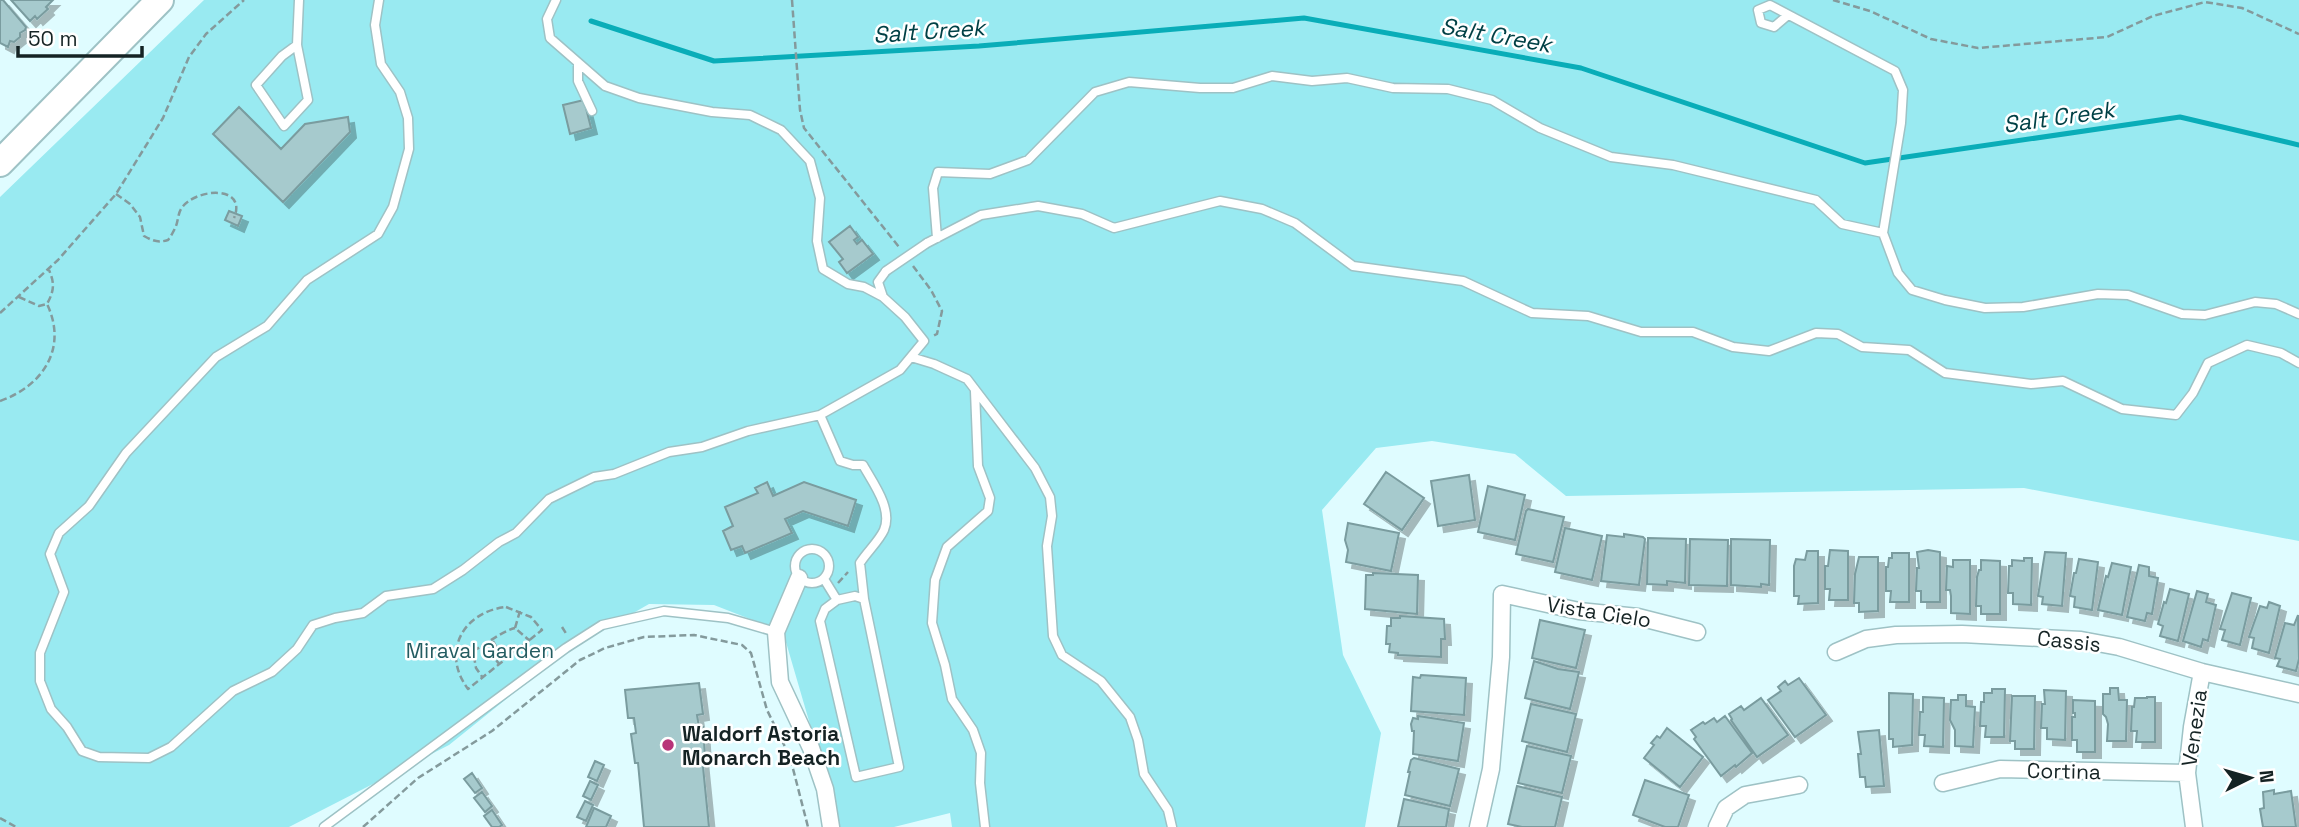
<svg xmlns="http://www.w3.org/2000/svg" width="2299" height="827" font-family="'Space Grotesk',sans-serif">
	<style>
		.green { fill: #99eaf1 }
		.lines { fill: none; stroke-linecap: round; stroke-linejoin: round }
		.stream { stroke: #09adb8; stroke-width: 5 }
		.building { fill: #a6cacd; stroke: #7a9c9f; stroke-width: 2; filter: url(#shadow) }
		.service-casing { stroke: #9ec2c5; stroke-width: 11 }
		.minor-casing { stroke: #9ec2c5; stroke-width: 19 }
		.trunk-casing { stroke: #9ec2c5; stroke-width: 30 }
		.path { stroke: #849a9c; stroke-width: 2.5; stroke-dasharray: 7 3.5; stroke-linecap: butt }
		.service { stroke: #fff; stroke-width: 8 }
		.minor { stroke: #fff; stroke-width: 16 }
		.trunk { stroke: #fff; stroke-width: 26 }
		.service-bridge-casing { stroke: #9ec2c5; stroke-width: 11; stroke-linecap: butt }
		.service-bridge { stroke: #fff; stroke-width: 8 }
		.poi-dot { fill: #b83378; stroke: #fff; stroke-width: 2.5 }
		.labels { text-anchor: middle; dominant-baseline: central; stroke-width: 5; stroke-linejoin: round; paint-order: stroke }
		.street-label { font-size: 21px; fill: #152324; stroke: #fff }
		.park-label { font-size: 21px; fill: #245c61; stroke: #fff }
		.poi-label { font-size: 21px; font-weight: bold; fill: #152324; stroke: #fff; text-anchor: start }
		.water-label { font-size: 23px; font-style: italic; fill: #004045; stroke: #fff }
	</style>
	<defs>
		<filter id="shadow"><feDropShadow dx="6" dy="6" stdDeviation="0" flood-color="#0004"/></filter>
	</defs>
	<rect width="100%" height="100%" fill="#dffcff"/>
	<!-- green -->
	<path class="green" d="M204,0H2299V541L2024,488L1566,496L1515,454L1432,441L1376,448L1322,510L1343,655L1381,733L1365,827H952L950,813L894,827H840L783,632L714,605L649,604L562,654L449,745L289,827H0V197Z"/>
	<g class="lines">
		<!-- stream -->
		<path class="stream" d="M591,21L714,61L979,46L1304,18L1581,68L1865,163L2180,117L2299,145"/>
	</g>
	<!-- building -->
	<path class="building" d="M0,0H3L26,27L25,30L20,33V37L14,42L10,41L8,47L0,43Z
		M11,0H53L46,7L48,9L37,19L35,16L30,21Z
		M584,100L591,128L570,134L563,105Z
		M239,107L281,149L305,124L348,117L350,132L283,202L213,134Z
		M229,211L242,216L238,226L225,220Z
		M850,226L858,237L854,240L857,244L862,240L873,254L847,273L839,262L843,259L829,242Z
		M1386,472L1424,498L1402,530L1364,504Z
		M1469,475L1475,520L1438,526L1431,481Z
		M767,482L773,496L804,482L856,500L848,526L803,511L785,519L792,533L745,553L742,546L731,550L723,531L733,526L725,507L758,493L755,488Z
		M1488,486L1525,495L1515,540L1478,532Z
		M1528,509L1564,517L1553,562L1516,554L1526,511Z
		M1348,523L1399,533L1391,571L1346,562L1348,550L1345,540Z
		M1565,528L1602,536L1592,580L1555,572Z
		M1624,534L1643,537L1645,539L1639,585L1601,581L1607,535L1624,537Z
		M1648,538L1686,539L1685,583L1667,581V585L1647,584Z
		M1690,539L1728,540L1727,586L1689,585Z
		M1731,539L1770,540L1769,585L1761,584V587L1731,585Z
		M1830,550L1848,551V600H1829L1830,589H1825V566H1828Z
		M1928,550L1940,552V602H1921V591H1916L1917,568H1919L1917,552Z
		M1807,551H1818V603L1798,604L1799,596H1794V566L1796,559L1805,560Z
		M2045,552L2066,553L2062,606L2042,604L2043,597L2038,596Z
		M1892,553H1909V602H1890L1891,591H1886V567H1888L1889,558H1892Z
		M1859,557H1878V611L1859,612V603H1854L1855,574Z
		M2024,558H2032L2031,605L2013,604V593H2008L2009,566H2012V560L2024,561Z
		M2079,559L2098,562L2092,610L2074,607L2075,597L2070,596L2074,573H2076Z
		M1953,560H1970V614L1951,613V596L1950,590H1946L1947,566L1953,567Z
		M1981,560L2000,561V614H1981V606H1976L1977,577L1979,570H1981Z
		M2112,563L2131,567L2122,615L2098,610L2106,576L2108,577Z
		M2139,565L2149,567V576L2158,578L2152,614L2147,613L2145,621L2127,617Z
		M1373,573L1418,575L1417,614L1365,609L1366,575H1373Z
		M2170,589L2189,594L2178,641L2160,636L2163,626L2158,624L2164,602L2166,603Z
		M2197,591L2208,594L2206,602L2216,605L2208,641L2203,639L2201,647L2183,641Z
		M2232,593L2251,598L2240,645L2222,640L2225,630L2220,629Z
		M2269,602L2280,606L2269,653L2252,648L2254,638L2249,637L2260,606L2267,608Z
		M2298,615L2299,659L2296,671L2277,666L2280,659L2275,658L2285,623L2294,625Z
		M1400,616L1444,619L1445,639H1441V657L1398,655V653L1389,652L1390,644H1386L1387,626H1391V618H1400Z
		M1540,620L1585,630L1576,668L1532,658Z
		M1534,661L1558,669L1579,672L1570,709L1525,698Z
		M1421,675L1466,678L1464,715L1411,711L1413,677L1420,678Z
		M1799,678L1826,715L1795,737L1768,700L1781,691L1778,687L1785,681L1788,685Z
		M699,683L703,714L697,715L699,727H703L705,756L702,757L709,827H644L638,763H635L631,734L636,733L634,718H628L625,690Z
		M2110,688H2118L2119,700H2127L2126,741H2107L2108,724L2106,717L2103,714V694H2110Z
		M1992,689H2005L2004,737H1985L1986,726H1980L1981,702H1984V693H1992Z
		M2044,690L2066,691L2065,740L2047,739V728H2041L2042,704H2045Z
		M1889,693L1913,694L1912,745L1893,747V739H1889Z
		M1958,695H1966V706L1975,707L1973,747L1955,746V730L1950,720L1951,700H1958Z
		M2012,696H2035L2034,749H2015V741H2010Z
		M1923,697L1944,698L1943,747L1924,746L1925,735H1919L1920,712H1923Z
		M2147,697H2155V742H2136L2137,731H2131L2132,707H2134L2135,698H2147Z
		M1761,698L1788,735L1757,757L1731,720L1732,719L1729,714L1741,706L1744,710Z
		M2073,700L2095,701V752H2077V740H2072V717H2075V713H2073Z
		M1531,704L1576,714L1567,752L1522,741Z
		M1418,716L1464,723L1458,761L1413,754L1414,731H1412L1411,724L1413,718L1418,719Z
		M1725,716L1752,753L1736,767L1735,765L1721,776L1694,739L1696,737L1691,730L1703,722L1705,724L1714,718L1717,722Z
		M1667,728L1703,757L1680,787L1644,758L1654,745L1651,743L1657,736L1660,738Z
		M1879,730L1884,786L1866,787L1865,777H1860L1858,754H1861L1858,732Z
		M1527,746L1571,756L1562,793L1518,783Z
		M1414,758L1459,769L1450,806L1405,795L1410,772H1408L1411,760Z
		M595,761L604,765L597,781L588,777Z
		M472,773L482,788L475,793L464,779Z
		M1645,780L1689,795L1678,827H1665L1633,815Z
		M590,781L598,785L591,800L583,796Z
		M1517,786L1562,797L1555,827H1522L1508,824Z
		M2274,790V794L2291,791L2296,827H2263L2260,809L2264,808L2263,792Z
		M482,792L492,806L485,812L474,798Z
		M1404,799L1449,809L1446,827H1398Z
		M585,801L593,805L586,821L577,817Z
		M594,808L611,816L606,827H586Z
		M492,810L502,825L499,827H492L484,816Z"/>
	<g class="lines">
		<defs>
			<path id="service" d="M379,0L375,25L381,64L400,92L408,118L409,149L393,207L378,234L307,280L267,326L216,357L126,453L89,506L59,533L50,554L64,592L40,653V681L51,709L67,727L82,751L99,757L149,758L171,747L233,691L272,672L297,649L313,625L335,618L363,613L386,596L433,589L463,570L499,542L516,533L549,499L594,477L614,474L669,452L702,447L748,431L820,415L900,370L924,341L905,317L883,297L878,282L886,271
				M556,0L547,19L550,38L605,86L639,98L712,112L750,115L781,130L810,161L820,198L817,241L823,269L848,284L864,287L883,297
				M1788,15L1774,27L1761,23L1758,10L1770,5L1895,71L1903,90L1901,123L1883,233L1898,273L1912,290L1945,300L1985,308L2023,307L2098,294L2128,295L2182,314L2205,315L2255,302L2276,304L2299,314
				M297,45L282,56L256,85L284,126L308,100L297,45L299,0
				M578,64V81L592,111
				M937,238L933,188L938,172L990,174L1028,160L1095,92L1129,82L1200,88H1233L1272,76L1312,81L1347,78L1393,88L1448,89L1492,100L1540,128L1611,157L1673,165L1816,200L1842,224L1883,233
				M927,243L981,215L1038,206L1082,214L1114,228L1220,201L1262,209L1295,223L1353,266L1463,281L1532,313L1588,316L1641,332H1693L1733,347L1769,351L1816,333L1838,334L1862,347L1909,350L1945,373L2031,384L2063,381L2122,409L2176,415L2193,393L2208,363L2247,345L2281,353L2299,363
				M911,357L934,364L967,379L1035,468L1050,497L1052,516L1047,546L1053,636L1062,655L1101,681L1130,717L1138,740L1144,774L1168,810L1172,827
				M975,391L978,466L990,498L988,511L947,547L935,580L932,623L945,665L952,699L973,730L981,753L980,783L985,827
				M820,415L840,461L853,465H863C873,483 893,509 884,530C879,541 867,552 860,563L864,599
				M795 566a17 17 0 1 1 34 0a17 17 0 1 1-34 0Z
				M824,579L837,600L855,596L864,599L899,767L856,777L820,621L825,609L837,600
				M324,827L566,648L602,625L664,611L728,618L776,632"/>
			<path id="minor" d="M799,578L776,632L780,682L811,748L825,789L831,827
				M1836,652L1866,639L1896,635L1962,634L2081,640L2119,647L2202,672L2299,694
				M1943,783L2000,769L2187,773
				M1478,827L1491,769L1501,657L1502,594L1579,611L1638,617L1697,632
				M1717,827L1726,808L1745,795L1799,785
				M2194,827L2187,773L2192,727L2202,672"/>
			<path id="trunk" d="M0,163L160,0"/>
		</defs>
		<!-- service casing -->
		<use href="#service" class="service-casing"/>
		<!-- minor casing -->
		<use href="#minor" class="minor-casing"/>
		<!-- trunk casing -->
		<use href="#trunk" class="trunk-casing"/>
		<!-- path -->
		<path class="path" d="M792,0L800,110L804,128L899,247
			M1833,0L1870,11L1931,39L1978,48L2107,37L2153,16L2205,2L2242,8L2299,34
			M116,194L130,204L140,217L144,236C153,241 158,243 168,240C171,236 174,231 176,226C178,221 178,214 181,209C194,188 248,184 234,218
			M913,266L931,290L942,311L937,334L933,336
			M19,297L39,306L47,304C54,291 55,284 49,270
			M0,313L58,260L116,194L163,118L189,57L206,34L244,0
			M0,401C43,386 68,348 47,304
			M838,583L848,572
			M506,607L531,617L542,630L468,689C441,653 462,612 506,607Z
			M520,611L515,628L530,641
			M562,627L567,635
			M493,641L498,650L496,660L500,665
			M457,650L473,651L476,668L483,678
			M498,650L503,648L511,656
			M473,651C487,644 500,632 515,628
			M0,818L16,827
			M363,827L418,778L492,731L580,660L605,648L644,637L694,635L742,645L751,653L767,710L790,757L808,827"/>
		<!-- service -->
		<use href="#service" class="service"/>
		<!-- minor -->
		<use href="#minor" class="minor"/>
		<!-- trunk -->
		<use href="#trunk" class="trunk"/>
		<defs>
			<path id="service-bridge" d="M886,271L927,243"/>
		</defs>
		<!-- service-bridge casing -->
		<use href="#service-bridge" class="service-bridge-casing"/>
		<!-- service-bridge -->
		<use href="#service-bridge" class="service-bridge"/>
	</g>
	<!-- markers -->
	<circle class="poi-dot" cx="668" cy="745" r="7"/>
	<g class="labels">
		<!-- street labels -->
		<g class="street-label">
			<text transform="translate(1599 612) rotate(9)">Vista Cielo</text>
			<text transform="translate(2069 641) rotate(6)">Cassis</text>
			<text transform="translate(2194 728) rotate(-82)">Venezia</text>
			<text transform="translate(2064 771) rotate(1)">Cortina</text>
		</g>
		<!-- park labels -->
		<g class="park-label">
			<text x="480" y="650">Miraval Garden</text>
		</g>
		<!-- poi labels -->
		<g class="poi-label">
			<text x="682" y="733">Waldorf Astoria<tspan x="682" dy="24">Monarch Beach</tspan></text>
		</g>
		<!-- water labels -->
		<g class="water-label">
			<text transform="translate(929 31) rotate(-4)">Salt Creek</text>
			<text transform="translate(1496 35) rotate(10)">Salt Creek</text>
			<text transform="translate(2059 117) rotate(-8)">Salt Creek</text>
		</g>
	</g>
	<!-- north arrow -->
	<g transform="translate(2250 778) rotate(85)" stroke="#ffffff" stroke-width="5" paint-order="stroke">
	<path d="M0-5L12 26L0 18L-12 26Z" fill="#152324"/>
	<text y="-10" font-size="19" font-weight="bold" text-anchor="middle" fill="#152324">N</text>
	</g>
	<!-- scale -->
	<path d="M18 46v10h124v-10" fill="none" stroke="#152324" stroke-width="3.5"/>
	<text x="28" y="46" font-size="21" fill="#152324" stroke="#ffffff" stroke-width="5" paint-order="stroke">50 m</text>
</svg>
